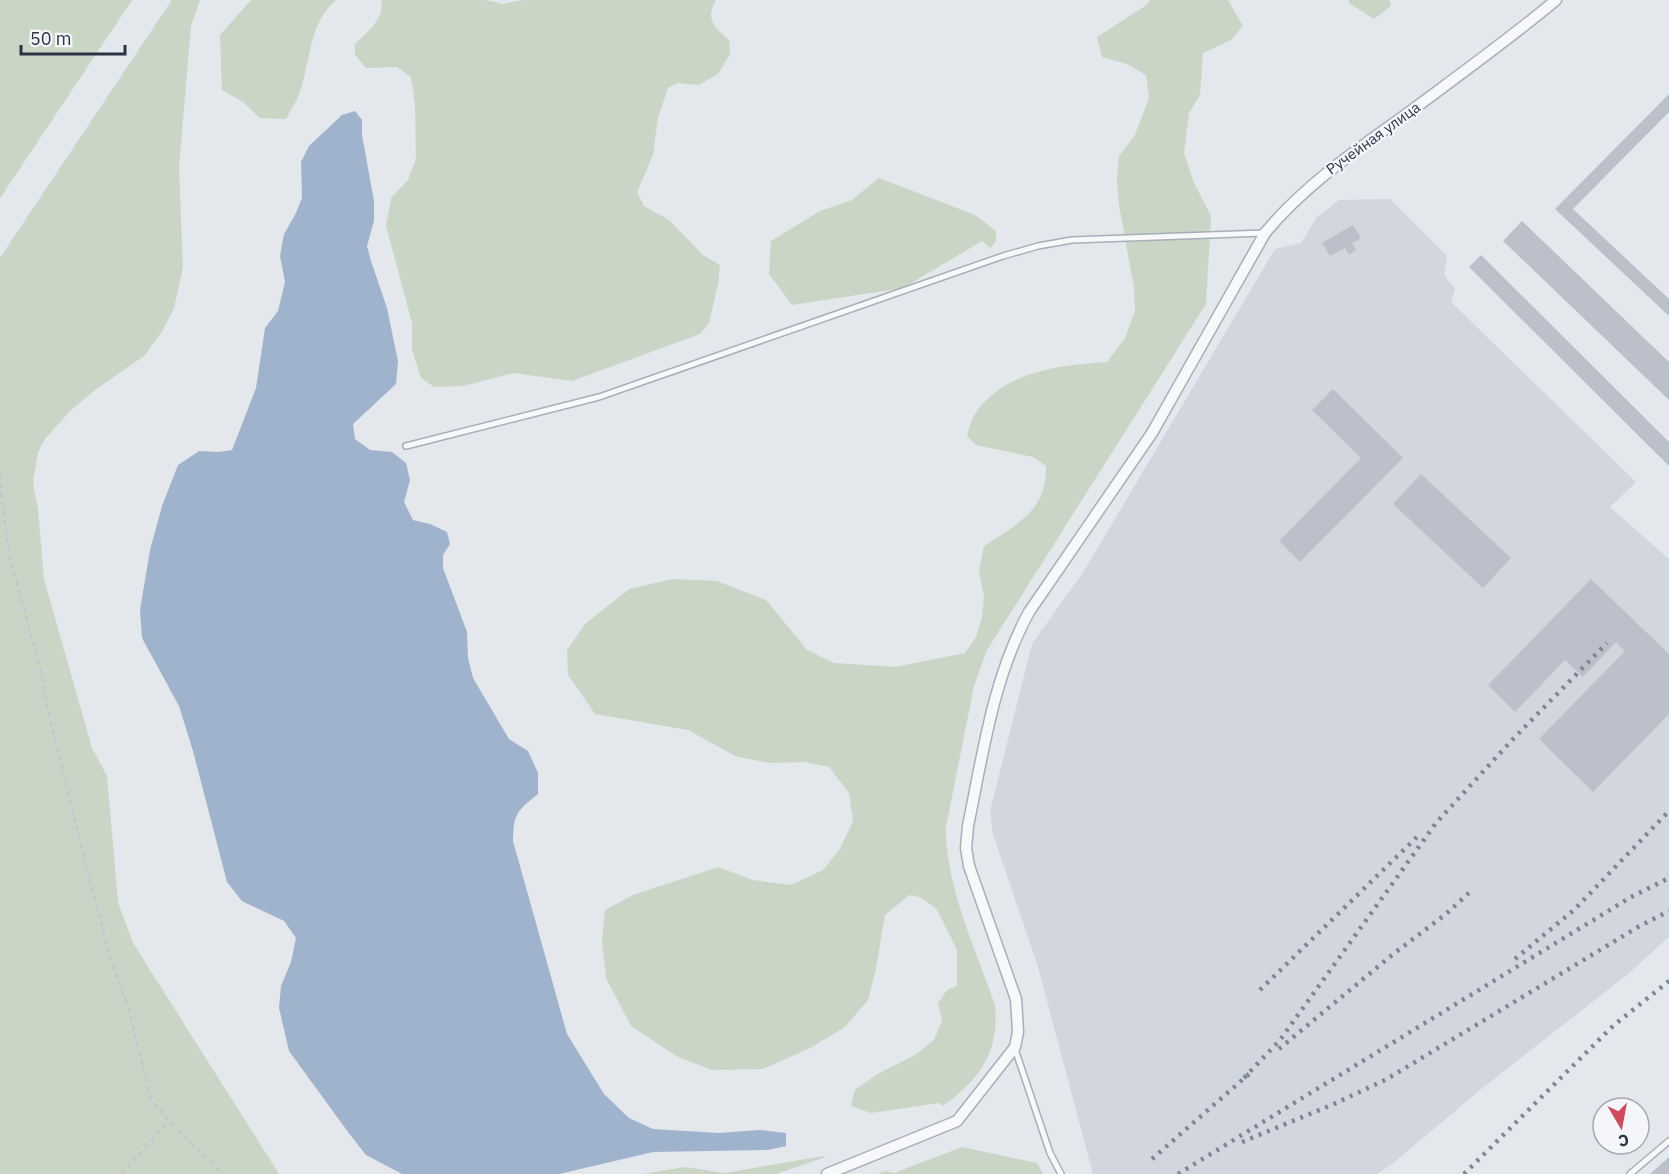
<svg xmlns="http://www.w3.org/2000/svg" width="1669" height="1174" font-family="'IBM Plex Sans',sans-serif">
	<style>
		.built { fill: #d2d6de }
		.green { fill: #c9d6c5 }
		.water { fill: #9fb4cc }
		.building { fill: #bbc0ca }
		.lines { fill: none; stroke-linecap: round; stroke-linejoin: round }
		.service-casing { stroke: #a9aeb7; stroke-width: 8 }
		.minor-casing { stroke: #a9aeb7; stroke-width: 13 }
		.path { stroke: #c2c5cb; stroke-width: 2; stroke-dasharray: 4.5 4.5; stroke-linecap: butt }
		.service { stroke: #f7f8fa; stroke-width: 5 }
		.minor { stroke: #f7f8fa; stroke-width: 10 }
		.rail { stroke: #7d8696; stroke-width: 4.5; stroke-dasharray: 3 6; stroke-linecap: butt }
		.labels { text-anchor: middle; dominant-baseline: central; stroke-width: 4.5; stroke-linejoin: round; paint-order: stroke }
		.street-label { font-size: 15px; fill: #2b3445; stroke: #f4f6f9 }
	</style>
	<rect width="100%" height="100%" fill="#e4e7ec"/>
	<!-- built -->
	<path class="built" d="M1390,199L1447,256L1444,275L1455,289L1451,302L1636,482L1610,507L1669,559V937L1628,974L1480,1090L1392,1164L1377,1174H1093L1038,967L993,834L990,811L1032,644L1084,571L1275,249L1301,243L1317,217L1339,200Z"/>
	<!-- green -->
	<path class="green" d="M0,0H132L0,198Z
		M172,0H200L191,26L179,167L183,267L174,308L163,330L144,356L95,390L70,411L45,439L38,452L33,483L38,509L44,579L92,748L107,776L118,902L133,943L279,1174H0V258Z
		M251,0H336C308,23 311,63 299,94C296,103 290,111 286,119L260,118L243,102L222,90L220,35Z
		M381,0H486L503,4L522,0H716C705,20 714,27 729,40L730,54L718,74L699,85L678,83L668,88L658,118L653,155L637,192L644,206L669,220L703,255L720,265L718,284L709,323L700,334L572,381L514,373L463,386L434,387L421,378L412,350V323L386,226L391,198L408,180L416,159L415,104L411,77L397,67L366,68L355,55V44C366,33 386,18 381,0Z
		M1151,0H1228L1243,26L1231,40L1203,53L1200,95L1189,113L1184,153L1194,183L1211,216L1206,304L987,650L974,686L946,827C945,885 976,950 995,1005C1000,1052 979,1080 943,1106L939,1103L871,1113L851,1106L855,1090L879,1073L915,1055L934,1040L942,1021L938,1003L947,990L957,986V950L936,908L919,897L909,895L885,915L876,969L868,1000L845,1027L810,1048L763,1069L712,1070L678,1057L631,1026L606,978L602,941L605,910L633,895L718,867L753,880L791,885L823,870L840,849L853,821L849,793L829,767L805,762L769,763L735,756L688,730L595,714L568,675L567,650L585,624L629,589L673,579L717,581L766,600L807,650L834,663L895,667L965,653L976,637L982,617L984,597L979,570L984,546C1017,524 1047,511 1046,466L1033,457L976,445L967,436C969,429 971,420 975,414C1003,371 1061,365 1107,362L1125,338L1135,311L1134,288L1119,205L1117,180L1119,156L1135,135L1149,98L1146,75L1127,64L1102,57L1097,37L1145,6Z
		M1349,0H1389L1391,6L1374,19L1349,3Z
		M879,178L975,215L996,231V241L990,248L982,241L903,288L792,305L769,274L771,241L820,211L852,200Z
		M962,1147L1037,1163L1043,1174H877L886,1171L894,1173Z
		M823,1156L826,1157L776,1174H643L685,1167L725,1173Z"/>
	<!-- water -->
	<path class="water" d="M355,111L362,120V135L374,201V221L367,246L371,261L387,308L398,361L396,384L353,424L355,439L370,450L392,452L406,463L410,480L404,502L413,520L430,524L447,532L450,544L443,555V568L467,632L468,658L473,678L509,739L528,751L538,773V794C516,812 514,813 513,841L567,1034L604,1094L629,1118L653,1129L719,1133L759,1130L786,1133V1146L768,1150L653,1152L559,1174H402L366,1155L348,1132L289,1051L279,1008L281,986L291,962L296,938L284,921L242,901L227,882L193,751L179,706L142,638L140,610L150,550L162,506L178,465L199,451L218,452L232,450L256,388L265,328L278,311L285,282L280,256L284,234L295,215L302,198L301,162L309,146L342,115Z"/>
	<!-- building -->
	<path class="building" d="M1669,94V112L1573,209L1669,299V316L1555,209Z
		M1522,221L1669,362V400L1503,241Z
		M1353,225L1361,238L1352,243L1356,250L1349,255L1345,248L1330,256L1322,243Z
		M1481,255L1669,442V466L1469,267Z
		M1333,389L1403,458L1300,562L1279,541L1361,458L1312,410Z
		M1421,474L1511,558L1483,588L1393,504Z
		M1591,579L1669,654V714L1593,792L1539,739L1625,651L1616,642L1583,677L1565,660L1515,712L1488,685Z
		M1669,1157V1174H1650Z"/>
	<g class="lines">
		<defs>
			<path id="service" d="M406,446L599,397L1003,256L1038,246L1072,240L1264,233
				M1015,1049L1050,1153L1061,1174
				M1630,1174L1669,1141"/>
			<path id="minor" d="M827,1174L957,1121L1015,1047L1018,1032L1016,999L969,866L966,848L968,826C983,753 993,678 1029,612L1152,433L1265,233C1305,185 1354,152 1404,116C1455,78 1507,41 1556,0"/>
		</defs>
		<!-- service casing -->
		<use href="#service" class="service-casing"/>
		<!-- minor casing -->
		<use href="#minor" class="minor-casing"/>
		<!-- path -->
		<path class="path" d="M0,475L1,494L10,558L39,664L50,719L87,869L112,964L129,1009L150,1098L169,1121L223,1174
			M121,1174L169,1121"/>
		<!-- service -->
		<use href="#service" class="service"/>
		<!-- minor -->
		<use href="#minor" class="minor"/>
		<!-- rail -->
		<path class="rail" d="M1515,959L1574,910L1669,811
			M1260,990L1419,835
			M1279,1049L1392,955L1446,914L1471,891
			M1244,1078L1280,1040L1436,823L1513,739L1607,643
			M1242,1142L1334,1104L1387,1079L1638,927L1669,911
			M1152,1159L1249,1074
			M1178,1174L1631,897L1669,878
			M1464,1174L1613,1026L1669,981"/>
	</g>
	<g class="labels">
		<!-- street labels -->
		<g class="street-label">
			<text transform="translate(1373 138) rotate(-36)">Ручейная улица</text>
		</g>
	</g>
	<!-- north arrow -->
	<g transform="translate(1621 1126) rotate(170)"><circle r="28" fill="#f4f6f9" stroke="#a4a8b1" stroke-width="1.5"/>
	<path d="M0-4.5L10 22L0 15L-10 22Z" fill="#d1495b"/>
	<text y="-9" font-size="16" font-weight="bold" text-anchor="middle" fill="#2b3445">С</text>
	</g>
	<!-- scale -->
	<path d="M21 45v9h104v-9" fill="none" stroke="#2b3445" stroke-width="3"/>
	<text x="30" y="45" font-size="18" fill="#2b3445" stroke="#f4f6f9" stroke-width="4.5" paint-order="stroke">50 m</text>
</svg>
